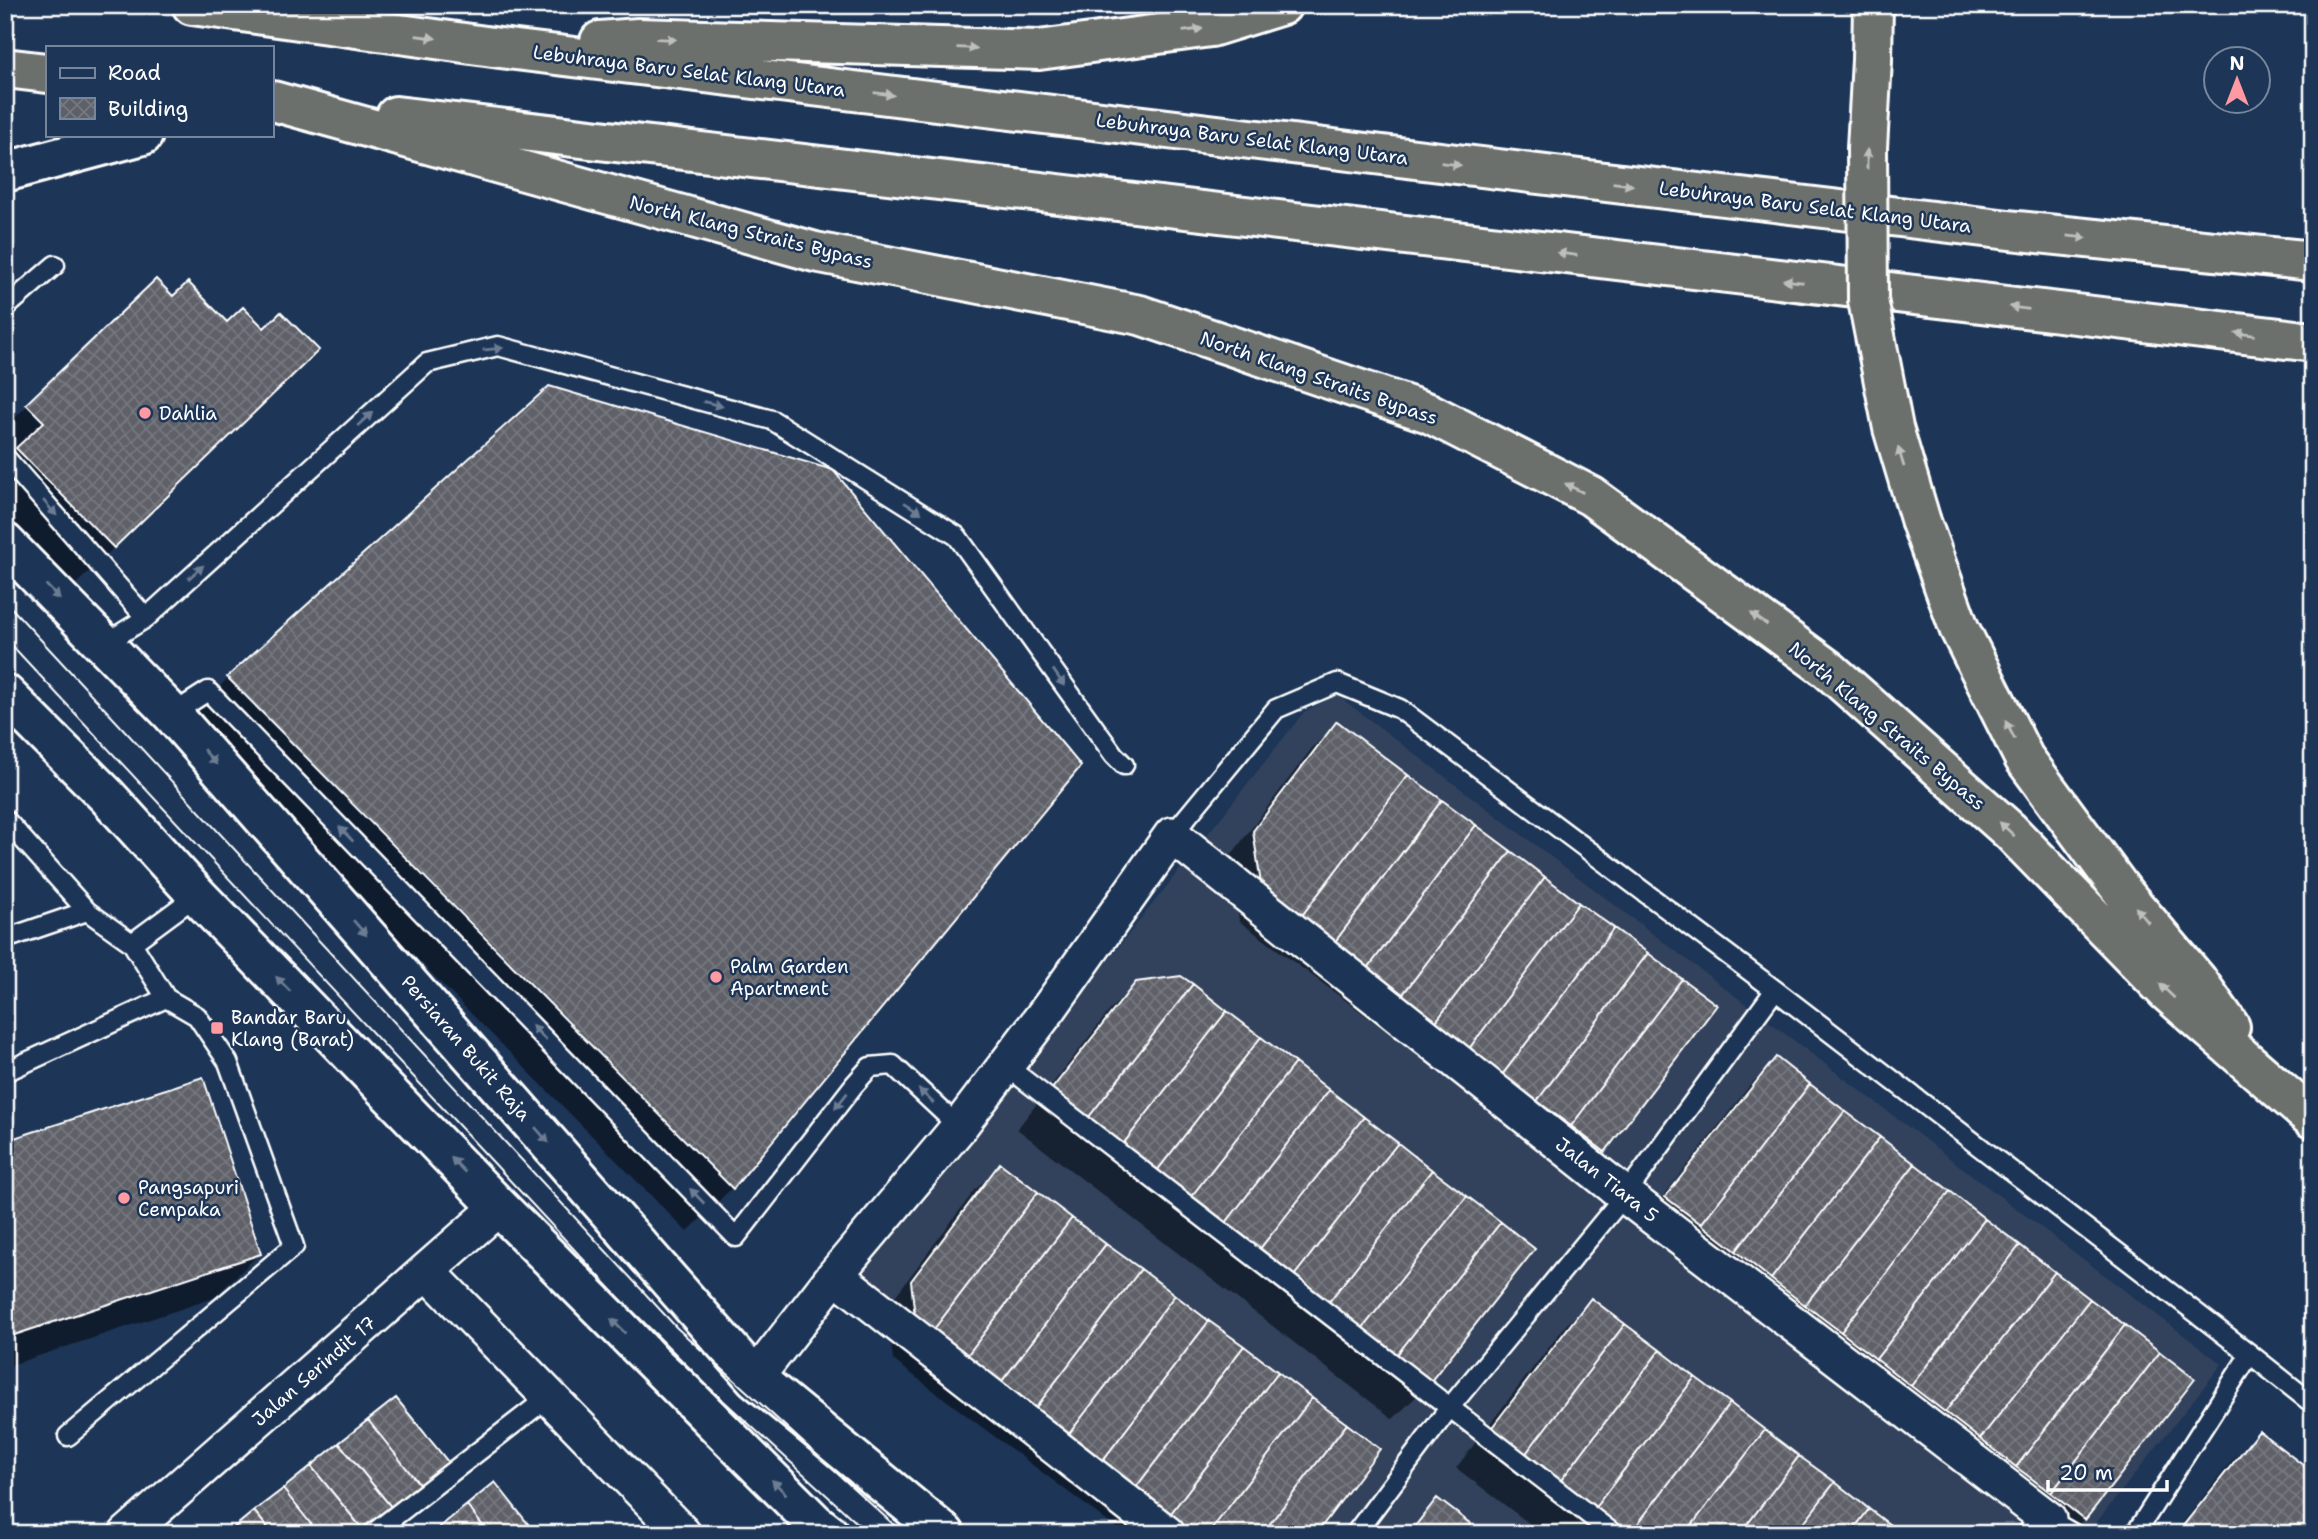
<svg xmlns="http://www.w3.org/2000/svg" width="2318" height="1539" font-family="'Shantell Sans',sans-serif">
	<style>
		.built { fill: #30425c }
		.shadow { fill: #0007 }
		.building { fill: url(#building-cross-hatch); stroke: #fff; stroke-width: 2 }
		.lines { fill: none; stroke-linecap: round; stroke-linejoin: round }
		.lane-casing { stroke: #fff; stroke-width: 23 }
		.street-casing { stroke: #fff; stroke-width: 40 }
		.secondary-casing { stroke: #fff; stroke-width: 44 }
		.highway-casing { stroke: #fff; stroke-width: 44 }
		.lane { stroke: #1d3557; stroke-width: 18 }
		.street { stroke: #1d3557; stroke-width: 35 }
		.secondary { stroke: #1d3557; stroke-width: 38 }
		.highway { stroke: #6c706d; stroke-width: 38 }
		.tram { stroke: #fff; stroke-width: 2 }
		.highway-bridge-casing { stroke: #fff; stroke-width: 44; stroke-linecap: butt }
		.highway-bridge { stroke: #6c706d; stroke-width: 38 }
		.oneway { fill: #bdbfbd }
		.oneway2 { fill: #6c7c92 }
		.poi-dot { fill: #ff9aa2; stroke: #1d3557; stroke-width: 2.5 }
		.labels { text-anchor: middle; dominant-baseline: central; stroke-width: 5; stroke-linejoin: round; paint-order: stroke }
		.street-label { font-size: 19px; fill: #fff; stroke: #1d3557 }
		.poi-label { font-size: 19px; fill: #fff; stroke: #1d3557; text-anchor: start }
	</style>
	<defs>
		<pattern id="building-cross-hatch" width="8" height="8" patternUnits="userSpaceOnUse" patternTransform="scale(1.75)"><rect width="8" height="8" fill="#5e6068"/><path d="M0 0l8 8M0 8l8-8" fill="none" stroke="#76787f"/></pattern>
	</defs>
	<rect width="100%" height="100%" fill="#1d3557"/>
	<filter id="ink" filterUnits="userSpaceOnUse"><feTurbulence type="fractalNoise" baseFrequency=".0143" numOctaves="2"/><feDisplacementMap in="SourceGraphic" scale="14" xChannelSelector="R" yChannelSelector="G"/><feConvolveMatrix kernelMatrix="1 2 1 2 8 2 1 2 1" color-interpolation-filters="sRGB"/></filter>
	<g filter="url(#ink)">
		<!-- built -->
		<path class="built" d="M1337,695L2222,1364L2089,1532L2046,1500L2022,1534H1194L860,1275L1304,712Z"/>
		<!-- shadow -->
		<path class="shadow" d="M272,395L68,592L5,528V427L28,405Z
			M228,678L732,1188L687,1232L184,723Z
			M1337,723L1604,1151L1579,1175L1239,921L1229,858L1312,748Z
			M1136,983L1418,1395L1393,1419L1017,1129L1111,1009Z
			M1776,1059L2084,1519L2069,1534L1642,1223L1751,1084Z
			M5,1143L259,1254L214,1298L5,1367Z
			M1000,1165L1314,1534H1124L893,1360L887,1307L975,1190Z
			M1591,1301L1900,1534H1543L1456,1468L1566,1325Z
			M2259,1433L2313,1534H2174L2234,1458Z
			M1437,1501L1481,1534H1406Z
			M5,1507L10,1520L5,1525Z"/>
		<!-- building -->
		<path class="building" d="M156,279L173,296L188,282L227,322L243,307L264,328L281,312L319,350L114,548L16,448L44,422L26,404Z
			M549,386L833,470L1081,766L733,1189L227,677Z
			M1337,721L1408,775L1297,922L1263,897L1253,831Z
			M1408,775L1442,800L1331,947L1297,922Z
			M1442,800L1476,825L1365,972L1331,947Z
			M1476,825L1511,851L1400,998L1365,972Z
			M1511,851L1545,877L1434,1024L1400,998Z
			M1545,877L1579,903L1468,1050L1434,1024Z
			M1579,903L1614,928L1502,1075L1468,1050Z
			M1614,928L1648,953L1537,1101L1502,1075Z
			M1648,953L1682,979L1571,1126L1537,1101Z
			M1181,976L1193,984L1077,1132L1040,1104L1136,982Z
			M1682,979L1717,1005L1605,1152L1571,1126Z
			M1193,984L1227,1011L1112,1158L1077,1132Z
			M1227,1011L1261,1037L1146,1185L1112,1158Z
			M1261,1037L1295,1063L1180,1211L1146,1185Z
			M1776,1057L1810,1084L1701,1224L1665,1197Z
			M1295,1063L1329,1090L1214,1238L1180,1211Z
			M203,1077L261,1254L5,1338V1141Z
			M1810,1084L1845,1111L1736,1251L1701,1224Z
			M1329,1090L1364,1117L1248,1264L1214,1238Z
			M1845,1111L1880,1137L1771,1279L1736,1251Z
			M1364,1117L1398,1143L1283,1290L1248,1264Z
			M1880,1137L1915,1164L1805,1305L1771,1279Z
			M1398,1143L1432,1170L1317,1317L1283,1290Z
			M1000,1163L1038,1192L925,1341L917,1335L911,1281Z
			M1915,1164L1950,1191L1841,1332L1805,1305Z
			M1432,1170L1467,1196L1351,1343L1317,1317Z
			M1950,1191L1985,1219L1876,1359L1841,1332Z
			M1038,1192L1072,1218L959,1366L925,1341Z
			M1467,1196L1501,1222L1385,1370L1351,1343Z
			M1072,1218L1106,1244L993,1393L959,1366Z
			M1985,1219L2020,1245L1911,1386L1876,1359Z
			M1501,1222L1535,1249L1419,1396L1385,1370Z
			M1106,1244L1141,1269L1028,1418L993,1393Z
			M2020,1245L2055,1272L1945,1412L1911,1386Z
			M1141,1269L1175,1295L1062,1443L1028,1418Z
			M2055,1272L2090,1299L1980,1439L1945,1412Z
			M1175,1295L1209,1321L1096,1469L1062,1443Z
			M1591,1298L1625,1324L1514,1469L1480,1443Z
			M2090,1299L2125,1325L2016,1467L1980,1439Z
			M1209,1321L1244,1346L1130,1495L1096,1469Z
			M1625,1324L1660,1350L1549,1496L1514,1469Z
			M2125,1325L2160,1352L2051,1493L2016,1467Z
			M1244,1346L1278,1372L1165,1521L1130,1495Z
			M1660,1350L1695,1377L1584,1522L1549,1496Z
			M2160,1352L2195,1379L2085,1520L2051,1493Z
			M1278,1372L1312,1398L1208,1534H1182L1165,1521Z
			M1695,1377L1730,1403L1630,1534H1600L1584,1522Z
			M396,1398L449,1463L420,1485L368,1420Z
			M1312,1398L1347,1424L1262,1534H1208Z
			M1730,1403L1765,1430L1685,1534H1630Z
			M368,1420L420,1485L392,1508L339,1443Z
			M1347,1424L1380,1449L1316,1534H1262Z
			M1765,1430L1799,1456L1740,1534H1685Z
			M2259,1431L2313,1473V1534L2178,1532Z
			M339,1443L392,1508L364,1531L311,1466Z
			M1799,1456L1835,1482L1795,1534H1740Z
			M311,1466L364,1531L360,1534H319L283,1489Z
			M495,1482L536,1534H489L467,1505Z
			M1835,1482L1869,1509L1850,1534H1795Z
			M283,1489L319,1534H273L254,1511Z
			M1437,1498L1471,1524L1464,1534H1409Z
			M467,1505L489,1534H442L437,1529Z
			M1869,1509L1902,1534H1850Z
			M254,1511L273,1534H226Z"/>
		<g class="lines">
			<defs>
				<path id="lane" d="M5,308L55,265
					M5,457L146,618
					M104,644L146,618L427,363L498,346L772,420L957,536L1114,755L1124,765
					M172,714L208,691L736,1237L854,1085L870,1067L893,1065L959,1127
					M5,819L87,911L132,943L166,998L197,1016L228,1062L294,1246L68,1436
					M1172,835L1276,709L1337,683L1400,709L1775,990L2250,1354L2135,1534
					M5,939L87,911
					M132,943L197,895
					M1005,1065L1614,1534
					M5,1072L166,998
					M2250,1354L2313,1404
					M2048,1519L2074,1534
					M372,1534L551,1395
					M1355,1534L1450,1407L1625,1195L1775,990"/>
				<path id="street" d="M427,1271L683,1534
					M835,1275L1167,1534
					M755,1378L835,1275L959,1127L1050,1007L1172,835L1625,1195L2048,1519L2037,1534
					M127,1534L499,1207"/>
				<path id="secondary" d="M5,172L143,135
					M5,543L172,714L755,1378L945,1534
					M5,694L107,796L197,895L499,1207L815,1523L829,1534"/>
				<path id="highway" d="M192,5L500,48L1555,176L2009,230L2313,261
					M600,41L638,38L1039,50L1211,27L1282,5
					M1872,60L1873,5
					M5,68L47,73
					M273,101L815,252L1140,315L1429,413L1591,496L1829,670L2010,831L2167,992L2313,1119
					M396,116L2313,342
					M1921,522L1959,628L2024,758L2125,895L2197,980L2230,1027"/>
			</defs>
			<!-- lane casing -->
			<use href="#lane" class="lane-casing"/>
			<!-- street casing -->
			<use href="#street" class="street-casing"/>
			<!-- secondary casing -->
			<use href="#secondary" class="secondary-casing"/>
			<!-- highway casing -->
			<use href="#highway" class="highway-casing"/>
			<!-- lane -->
			<use href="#lane" class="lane"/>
			<!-- street -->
			<use href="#street" class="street"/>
			<!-- secondary -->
			<use href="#secondary" class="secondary"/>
			<!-- highway -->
			<use href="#highway" class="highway"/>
			<!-- tram -->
			<path class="tram" d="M5,601L677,1328L904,1534
				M5,638L666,1348L869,1534"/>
			<defs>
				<path id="highway-bridge" d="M1872,60L1867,148L1868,300L1893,428L1921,522"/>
			</defs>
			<!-- highway-bridge casing -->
			<use href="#highway-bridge" class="highway-bridge-casing"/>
			<!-- highway-bridge -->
			<use href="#highway-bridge" class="highway-bridge"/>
		</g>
		<!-- one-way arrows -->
		<defs><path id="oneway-solid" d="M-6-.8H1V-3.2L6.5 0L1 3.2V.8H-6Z" transform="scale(1.75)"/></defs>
		<g class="oneway">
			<use href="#oneway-solid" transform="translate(1193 30) rotate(-8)"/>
			<use href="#oneway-solid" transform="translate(426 37) rotate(8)"/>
			<use href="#oneway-solid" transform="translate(666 39) rotate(2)"/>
			<use href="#oneway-solid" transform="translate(967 48) rotate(2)"/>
			<use href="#oneway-solid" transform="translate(884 94) rotate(7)"/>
			<use href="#oneway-solid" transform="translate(1867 159) rotate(-90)"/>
			<use href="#oneway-solid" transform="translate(1451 164) rotate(7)"/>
			<use href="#oneway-solid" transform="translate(1623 184) rotate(7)"/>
			<use href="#oneway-solid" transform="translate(2077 237) rotate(6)"/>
			<use href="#oneway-solid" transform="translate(1567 254) rotate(-173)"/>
			<use href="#oneway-solid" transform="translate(1793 281) rotate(-173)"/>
			<use href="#oneway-solid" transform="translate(2019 308) rotate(-173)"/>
			<use href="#oneway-solid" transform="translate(2245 334) rotate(-173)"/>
			<use href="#oneway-solid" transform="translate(1901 457) rotate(-107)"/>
			<use href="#oneway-solid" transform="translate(1574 488) rotate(-153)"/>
			<use href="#oneway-solid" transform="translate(1759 619) rotate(-144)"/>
			<use href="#oneway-solid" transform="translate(2010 730) rotate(-117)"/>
			<use href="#oneway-solid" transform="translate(2007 829) rotate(-137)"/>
			<use href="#oneway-solid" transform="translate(2142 915) rotate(-130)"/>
			<use href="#oneway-solid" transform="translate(2167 991) rotate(-136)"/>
		</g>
		<g class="oneway2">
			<use href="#oneway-solid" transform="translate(493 349) rotate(-6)"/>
			<use href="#oneway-solid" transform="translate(713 404) rotate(15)"/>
			<use href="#oneway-solid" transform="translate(365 419) rotate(-42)"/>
			<use href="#oneway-solid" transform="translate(50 508) rotate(49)"/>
			<use href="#oneway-solid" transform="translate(913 508) rotate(32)"/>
			<use href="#oneway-solid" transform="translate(196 572) rotate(-42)"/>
			<use href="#oneway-solid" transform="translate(53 592) rotate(46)"/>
			<use href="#oneway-solid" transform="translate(1059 678) rotate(55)"/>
			<use href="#oneway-solid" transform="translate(210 757) rotate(49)"/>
			<use href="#oneway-solid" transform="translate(346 834) rotate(-134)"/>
			<use href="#oneway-solid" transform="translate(360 928) rotate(49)"/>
			<use href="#oneway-solid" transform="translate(283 984) rotate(-134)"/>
			<use href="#oneway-solid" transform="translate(539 1033) rotate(-134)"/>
			<use href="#oneway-solid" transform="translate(926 1096) rotate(-137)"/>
			<use href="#oneway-solid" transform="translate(841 1101) rotate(128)"/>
			<use href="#oneway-solid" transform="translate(542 1135) rotate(49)"/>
			<use href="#oneway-solid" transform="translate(458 1165) rotate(-134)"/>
			<use href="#oneway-solid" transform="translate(697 1196) rotate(-134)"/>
			<use href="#oneway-solid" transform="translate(618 1326) rotate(-135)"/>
			<use href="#oneway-solid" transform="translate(779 1487) rotate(-135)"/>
		</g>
	</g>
	<!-- markers -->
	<g class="poi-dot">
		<circle cx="145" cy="413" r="7"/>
		<circle cx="716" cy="977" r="7"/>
		<rect x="210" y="1021" width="14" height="14" rx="3.5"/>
		<circle cx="124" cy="1198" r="7"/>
	</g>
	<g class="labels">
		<!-- street labels -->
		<g class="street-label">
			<text transform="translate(689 71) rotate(7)">Lebuhraya Baru Selat Klang Utara</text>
			<text transform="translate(1252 139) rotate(7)">Lebuhraya Baru Selat Klang Utara</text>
			<text transform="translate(1815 207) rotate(7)">Lebuhraya Baru Selat Klang Utara</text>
			<text transform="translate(751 232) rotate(14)">North Klang Straits Bypass</text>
			<text transform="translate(1319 378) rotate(19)">North Klang Straits Bypass</text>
			<text transform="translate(1887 726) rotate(40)">North Klang Straits Bypass</text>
			<text transform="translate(466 1048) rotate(49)">Persiaran Bukit Raja</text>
			<text transform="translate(1607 1180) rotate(38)">Jalan Tiara 5</text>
			<text transform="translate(314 1371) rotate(-41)">Jalan Serindit 17</text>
		</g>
		<!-- poi labels -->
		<g class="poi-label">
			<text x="159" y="413">Dahlia</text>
			<text x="730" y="966">Palm Garden<tspan x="730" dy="22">Apartment</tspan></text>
			<text x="231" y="1017">Bandar Baru<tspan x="231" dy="22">Klang (Barat)</tspan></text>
			<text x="138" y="1187">Pangsapuri<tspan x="138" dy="22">Cempaka</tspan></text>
		</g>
	</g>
	<!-- margin -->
	<rect width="2318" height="1539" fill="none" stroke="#1d3557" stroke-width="28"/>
	<rect x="14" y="14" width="2290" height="1511" fill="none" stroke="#fff" stroke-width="2.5" filter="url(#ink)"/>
	<!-- legend -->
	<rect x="46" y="46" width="228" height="91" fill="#1d3557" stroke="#77869a" stroke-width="2"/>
	<rect x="60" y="68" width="35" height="10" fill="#1d3557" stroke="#77869a" stroke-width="2"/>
	<text x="108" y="80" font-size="21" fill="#ffffff">Road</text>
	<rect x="60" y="98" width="35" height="21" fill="url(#building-cross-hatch)" stroke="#77869a" stroke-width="2"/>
	<text x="108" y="116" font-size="21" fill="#ffffff">Building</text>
	<!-- north arrow -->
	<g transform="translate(2237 80)"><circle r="33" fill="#1d3557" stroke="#77869a" stroke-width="2"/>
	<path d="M0-5L12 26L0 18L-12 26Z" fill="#ff9aa2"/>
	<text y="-10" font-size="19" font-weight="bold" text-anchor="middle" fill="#ffffff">N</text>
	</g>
	<!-- scale -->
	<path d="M2048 1480v10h119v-10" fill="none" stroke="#ffffff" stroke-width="3.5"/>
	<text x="2059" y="1480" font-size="21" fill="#ffffff" stroke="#1d3557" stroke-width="5" paint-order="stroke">20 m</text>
</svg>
